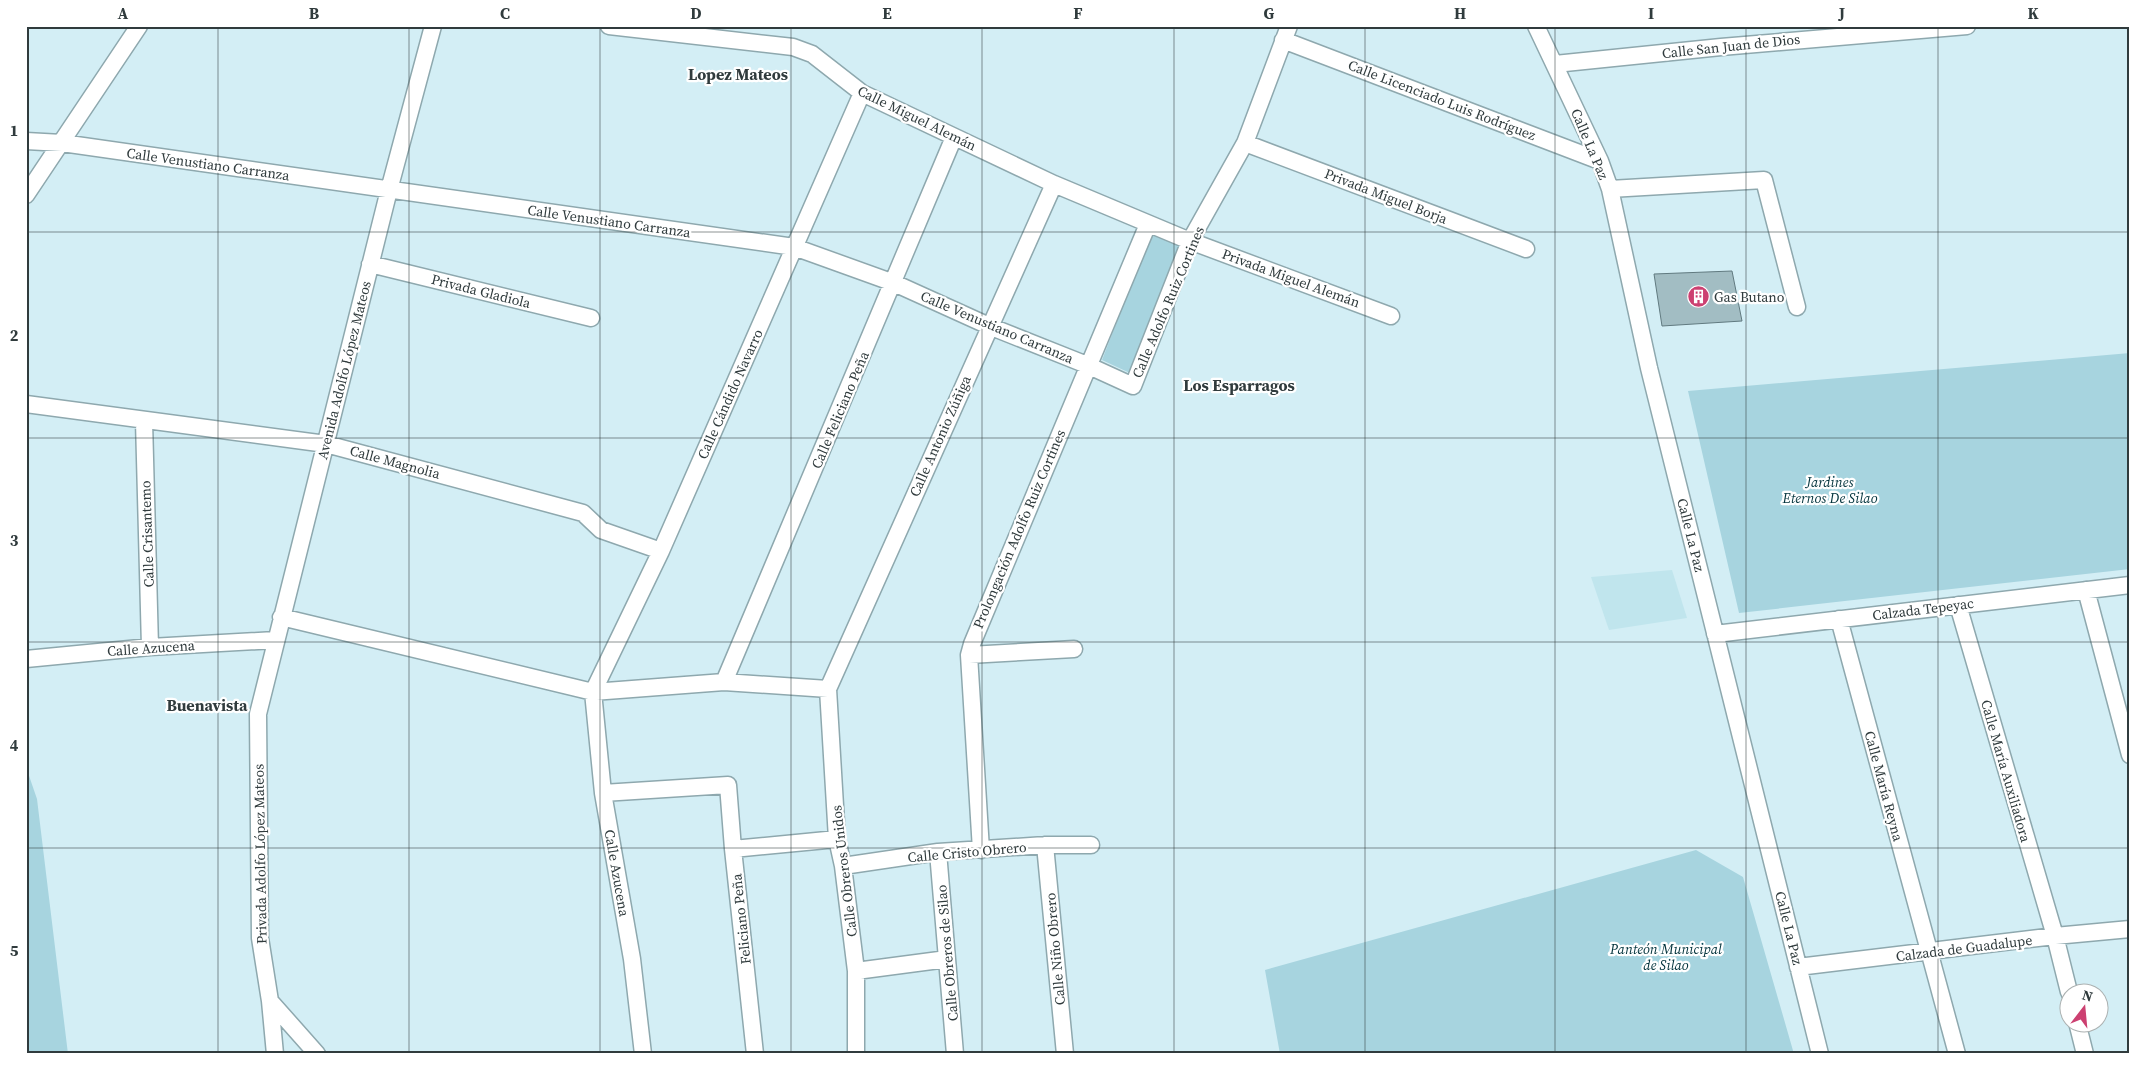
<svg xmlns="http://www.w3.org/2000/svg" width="2156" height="1080" font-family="'Source Serif 4',serif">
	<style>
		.built { fill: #c0e5ed }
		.green { fill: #a7d4df }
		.building { fill: #a2bdc3; stroke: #617a80 }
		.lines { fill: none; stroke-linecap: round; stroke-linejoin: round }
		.minor-casing { stroke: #8ea8ae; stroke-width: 19 }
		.minor { stroke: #fff; stroke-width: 16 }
		.grid { fill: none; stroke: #303b3d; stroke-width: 1; stroke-opacity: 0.55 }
		.labels { text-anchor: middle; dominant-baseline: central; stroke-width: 4.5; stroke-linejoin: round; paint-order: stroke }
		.street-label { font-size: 14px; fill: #303b3d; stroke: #fff }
		.poi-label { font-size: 14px; fill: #303b3d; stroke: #fff; text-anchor: start }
		.park-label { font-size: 14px; font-style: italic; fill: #00323b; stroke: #fff }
		.quarter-label { font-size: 16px; font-weight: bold; fill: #303b3d; stroke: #fff }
		.neatline { fill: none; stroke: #303b3d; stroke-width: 2 }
		.grid-label { font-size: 16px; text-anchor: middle; font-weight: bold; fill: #303b3d }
	</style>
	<rect width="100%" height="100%" fill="#d3eef5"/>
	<!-- built -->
	<path class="built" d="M1672,570L1687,618L1609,630L1591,577Z"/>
	<!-- green -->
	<path class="green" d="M1151,234L1180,246L1132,374L1102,360Z
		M2130,353V569L1739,613L1688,391Z
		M26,767L37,799L68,1054H26Z
		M1696,850L1743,877L1794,1054H1280L1265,970Z"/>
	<!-- building -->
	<path class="building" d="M1732,271L1742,321L1662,326L1654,274Z"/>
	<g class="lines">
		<defs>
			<path id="minor" d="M609,26L793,47L812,54L862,93L1054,184L1190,241L1391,316
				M1536,26L1600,161L1610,189L1649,368L1820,1054
				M1283,40L1600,161
				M1555,64L1721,47L1967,26
				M26,141L62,143L794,247L894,283L989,326L1087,365L1133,386L1190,241L1245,143L1289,26
				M1245,143L1526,249
				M1610,189L1764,180L1797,307
				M26,195L139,26
				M370,264L591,318
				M26,404L326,444L583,513L601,530L661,551
				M144,421L150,647
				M2086,590L2130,755
				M1958,605L2055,936L2069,992
				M281,617L593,692L724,682L828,689
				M1839,619L1957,1054
				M1715,634L2130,585
				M969,655L1074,649
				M26,659L150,647L275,640
				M724,682L954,137
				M603,793L728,785L733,849L755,1054
				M1045,845L1065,1054
				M733,849L837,839
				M981,850L969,655L972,644L1148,224
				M938,852L955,1054
				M843,866L938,852L1045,845H1091
				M1798,967L2055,936L2130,929
				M856,971L947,959
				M270,1001L317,1054
				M2077,1022L2085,1054
				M275,1054L270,1001L260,938L258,714L389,190L433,26
				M643,1054L632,959L603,793L593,692L661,551L862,93
				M856,1054V971L843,866L837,839L828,689L1054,184"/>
		</defs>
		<!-- minor casing -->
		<use href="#minor" class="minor-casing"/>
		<!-- minor -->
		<use href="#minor" class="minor"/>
	</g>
	<!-- grid -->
	<path class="grid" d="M218,26V1054M409,26V1054M600,26V1054M791,26V1054M982,26V1054M1174,26V1054M1365,26V1054M1555,26V1054M1746,26V1054M1938,26V1054M26,232H2130M26,438H2130M26,642H2130M26,848H2130"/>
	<!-- icons -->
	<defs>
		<symbol id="building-disc" viewBox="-11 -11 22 22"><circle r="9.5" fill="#cc4071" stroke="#fff"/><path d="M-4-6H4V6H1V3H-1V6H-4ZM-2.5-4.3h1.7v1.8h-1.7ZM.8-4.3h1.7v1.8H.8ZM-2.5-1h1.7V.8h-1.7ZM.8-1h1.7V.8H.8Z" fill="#fff"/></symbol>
	</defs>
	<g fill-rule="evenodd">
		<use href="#building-disc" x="1686" y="284" width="25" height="25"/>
	</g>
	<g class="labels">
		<!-- street labels -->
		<g class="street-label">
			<text transform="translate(1731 46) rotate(-6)">Calle San Juan de Dios</text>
			<text transform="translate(1442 100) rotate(21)">Calle Licenciado Luis Rodríguez</text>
			<text transform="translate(917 118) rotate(26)">Calle Miguel Alemán</text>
			<text transform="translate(1590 144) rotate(67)">Calle La Paz</text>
			<text transform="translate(208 164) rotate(8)">Calle Venustiano Carranza</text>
			<text transform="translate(1386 196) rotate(21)">Privada Miguel Borja</text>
			<text transform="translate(609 221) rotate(8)">Calle Venustiano Carranza</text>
			<text transform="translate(1291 278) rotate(20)">Privada Miguel Alemán</text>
			<text transform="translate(481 291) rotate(14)">Privada Gladiola</text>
			<text transform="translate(1168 302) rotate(-67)">Calle Adolfo Ruiz Cortines</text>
			<text transform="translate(997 327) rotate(23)">Calle Venustiano Carranza</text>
			<text transform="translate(344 370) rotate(-76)">Avenida Adolfo López Mateos</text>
			<text transform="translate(730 394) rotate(-66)">Calle Cándido Navarro</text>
			<text transform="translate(840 410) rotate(-67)">Calle Feliciano Peña</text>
			<text transform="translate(940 436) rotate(-66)">Calle Antonio Zúñiga</text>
			<text transform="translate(395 462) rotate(15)">Calle Magnolia</text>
			<text transform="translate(1019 529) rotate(-67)">Prolongación Adolfo Ruiz Cortines</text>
			<text transform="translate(147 534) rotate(-92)">Calle Crisantemo</text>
			<text transform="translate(1691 535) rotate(76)">Calle La Paz</text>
			<text transform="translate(1923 609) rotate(-7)">Calzada Tepeyac</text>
			<text transform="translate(151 648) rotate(-4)">Calle Azucena</text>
			<text transform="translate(2006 771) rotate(74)">Calle María Auxiliadora</text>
			<text transform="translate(1884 786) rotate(75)">Calle María Reyna</text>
			<text transform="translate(967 852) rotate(-5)">Calle Cristo Obrero</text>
			<text transform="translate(260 854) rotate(-91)">Privada Adolfo López Mateos</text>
			<text transform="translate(844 871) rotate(-97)">Calle Obreros Unidos</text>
			<text transform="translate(617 873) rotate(80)">Calle Azucena</text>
			<text transform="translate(741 919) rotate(-96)">Feliciano Peña</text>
			<text transform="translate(1789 928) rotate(76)">Calle La Paz</text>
			<text transform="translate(1964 948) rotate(-7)">Calzada de Guadalupe</text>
			<text transform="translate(1055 949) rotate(-95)">Calle Niño Obrero</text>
			<text transform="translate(947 953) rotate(-95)">Calle Obreros de Silao</text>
		</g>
		<!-- poi labels -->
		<g class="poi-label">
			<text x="1714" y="297">Gas Butano</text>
		</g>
		<!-- park labels -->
		<g class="park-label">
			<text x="1830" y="482">Jardines<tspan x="1830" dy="16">Eternos De Silao</tspan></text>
			<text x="1666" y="949">Panteón Municipal<tspan x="1666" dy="16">de Silao</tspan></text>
		</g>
		<!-- quarter labels -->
		<g class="quarter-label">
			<text x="738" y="74">Lopez Mateos</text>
			<text x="1239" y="385">Los Esparragos</text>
			<text x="207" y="705">Buenavista</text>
		</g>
	</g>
	<!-- border -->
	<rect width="2156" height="1080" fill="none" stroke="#ffffff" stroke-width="55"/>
	<!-- north arrow -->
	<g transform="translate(2084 1008) rotate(16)"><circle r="24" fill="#ffffff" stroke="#acb1b1"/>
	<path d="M0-4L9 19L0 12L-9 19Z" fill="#cc4071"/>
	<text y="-8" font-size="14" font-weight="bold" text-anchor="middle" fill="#303b3d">N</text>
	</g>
	<rect x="28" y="28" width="2100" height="1024" class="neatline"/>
	<g class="grid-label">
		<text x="123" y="19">A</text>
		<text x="314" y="19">B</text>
		<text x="505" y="19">C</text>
		<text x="696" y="19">D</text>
		<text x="887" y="19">E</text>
		<text x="1078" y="19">F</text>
		<text x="1269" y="19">G</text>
		<text x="1460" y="19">H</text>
		<text x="1651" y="19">I</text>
		<text x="1842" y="19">J</text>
		<text x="2033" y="19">K</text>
		<text x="14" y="136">1</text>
		<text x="14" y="341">2</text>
		<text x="14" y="546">3</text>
		<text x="14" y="751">4</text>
		<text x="14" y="956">5</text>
	</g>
</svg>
